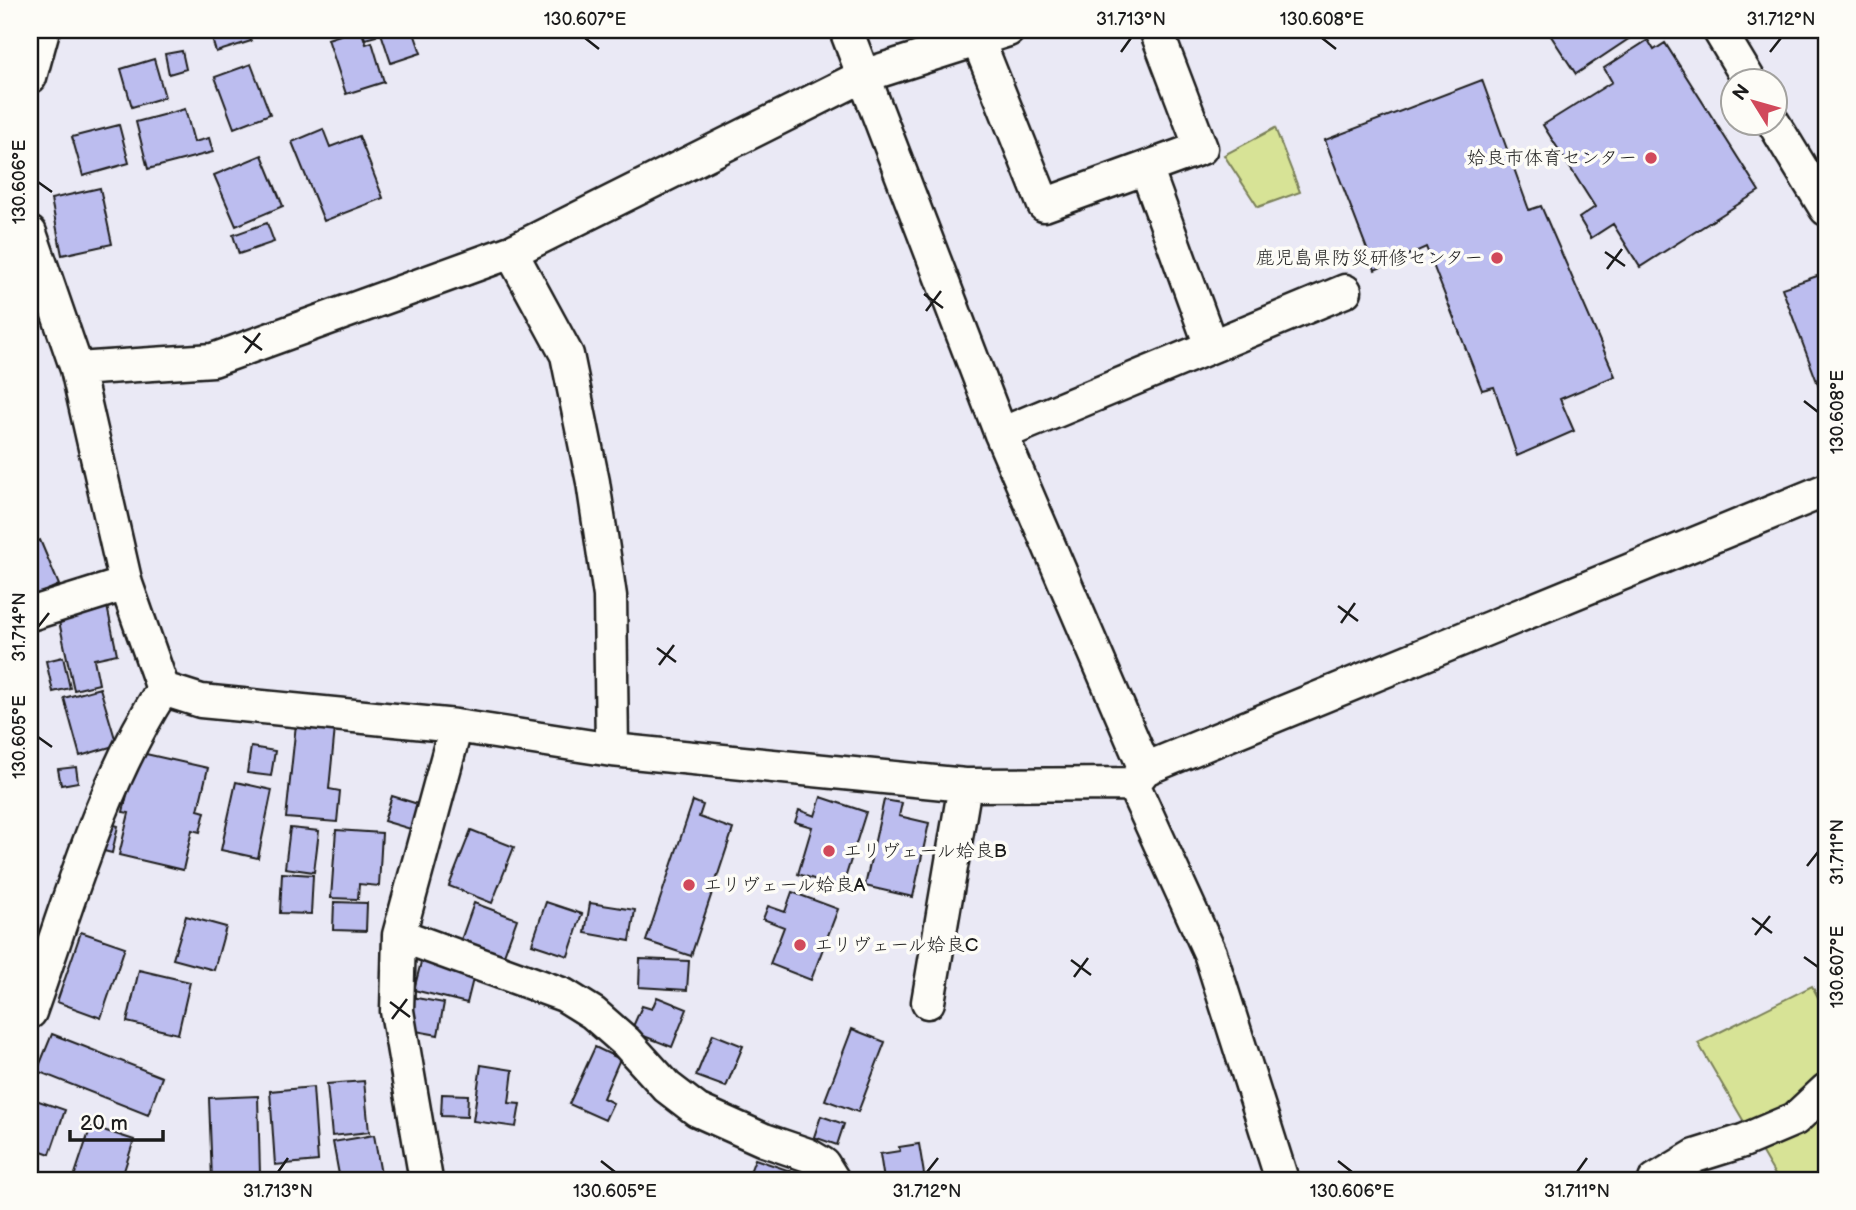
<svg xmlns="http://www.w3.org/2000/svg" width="1856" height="1210" font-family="'Balsamiq Sans','Klee One',sans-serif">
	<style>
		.green { fill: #d7e396; stroke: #7a8059; stroke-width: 2 }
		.building { fill: #bcbdef; stroke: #1c1c1c; stroke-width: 2 }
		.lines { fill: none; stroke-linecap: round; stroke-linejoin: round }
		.minor-casing { stroke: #1c1c1c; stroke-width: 37 }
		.minor { stroke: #fdfcf7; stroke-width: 32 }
		.ticks { fill: none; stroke: #1c1c1c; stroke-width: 2.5 }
		.poi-dot { fill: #d1495b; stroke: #fdfcf7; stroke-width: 2.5 }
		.labels { text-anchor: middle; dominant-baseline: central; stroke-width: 7; stroke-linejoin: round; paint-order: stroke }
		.poi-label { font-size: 19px; fill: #1c1c1c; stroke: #fdfcf7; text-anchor: start }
		.neatline { fill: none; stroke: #1c1c1c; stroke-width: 2.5 }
		.ticks-label { font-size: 18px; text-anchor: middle; fill: #1c1c1c }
	</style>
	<rect width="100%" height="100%" fill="#eae9f5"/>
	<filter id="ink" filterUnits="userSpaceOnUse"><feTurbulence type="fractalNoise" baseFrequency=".0143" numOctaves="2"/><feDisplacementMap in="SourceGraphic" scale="14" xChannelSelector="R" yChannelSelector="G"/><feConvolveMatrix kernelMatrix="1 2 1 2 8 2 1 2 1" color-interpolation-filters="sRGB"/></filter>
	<g filter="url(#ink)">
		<!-- green -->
		<path class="green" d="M1275,128L1300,192L1258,207L1224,155Z
			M1812,986L1826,1012V1180H1778L1698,1043Z"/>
		<!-- building -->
		<path class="building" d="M241,30H247L251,41L216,52L212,39Z
			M355,30H361L366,44L372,42L384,82L346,94L328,39Z
			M362,30H374L376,36L365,39Z
			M380,30H413L421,53L391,63Z
			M1547,30H1642L1576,74Z
			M1648,40L1654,50L1665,43L1759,191L1640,267L1613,224L1591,238L1579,218L1595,207L1543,125L1612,82L1604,68Z
			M182,51L186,69L169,74L165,54Z
			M154,59L165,97L132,107L121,69Z
			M251,64L270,114L234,128L215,77Z
			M1482,80L1529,210L1541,206L1615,376L1560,399L1574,431L1517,456L1494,387L1482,390L1426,247L1375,270L1325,140Z
			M185,109L194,142L209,138L213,152L148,169L136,122Z
			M119,125L129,163L83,176L72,137Z
			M323,129L330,147L359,136L383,198L324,221L292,142Z
			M262,155L283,206L236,226L214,175Z
			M100,188L112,244L62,255L51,199Z
			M267,223L274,242L239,254L233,235Z
			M1826,273V406L1782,288Z
			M40,540L59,585L30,598V545Z
			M107,606L117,654L94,659L99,684L74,690L58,617Z
			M63,657L70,688L53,692L46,661Z
			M100,688L117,745L80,756L64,698Z
			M296,724L335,728L329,789L340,791L337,822L286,818Z
			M251,747L275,751L271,776L247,773Z
			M137,752L208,768L198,810L205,812L200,832L192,830L183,870L119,855L129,813L123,812Z
			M76,767L78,782L61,785L58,769Z
			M236,782L272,790L258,858L221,850Z
			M392,796L421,805L414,830L384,821Z
			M821,797L866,812L842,888L798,874L812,827L795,822L799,810L815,816Z
			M884,800L902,803L899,816L929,823L913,897L865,886Z
			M693,801L703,805L699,817L733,829L691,956L646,941Z
			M107,823L118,826L112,853L100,850Z
			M290,828L319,831L314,872L285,868Z
			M336,830L382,833L379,886L359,884L358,899L331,898Z
			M471,830L514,847L492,903L449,886Z
			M282,873L313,875L311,914L280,913Z
			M792,892L838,909L811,980L770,964L784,927L763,919L768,906L785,912Z
			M334,902L367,903L366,931L333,930Z
			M546,902L582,914L568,956L532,944Z
			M474,903L517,919L504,955L461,940Z
			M590,903L635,910L630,941L585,933Z
			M186,916L226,927L214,970L173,959Z
			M81,932L125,947L101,1018L57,1002Z
			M422,958L475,971L467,1003L414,990Z
			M640,959L689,961L687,990L639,987Z
			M139,970L190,982L178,1034L127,1022Z
			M411,997L444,1003L438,1035L405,1029Z
			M657,997L687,1009L672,1047L631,1031L642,1006L652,1009Z
			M852,1029L885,1042L858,1112L825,1100Z
			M52,1034L162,1077L148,1115L37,1071Z
			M713,1034L743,1046L726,1087L696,1076Z
			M595,1047L620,1059L603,1098L613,1103L605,1120L569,1104Z
			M481,1065L513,1070L509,1103L520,1104L516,1127L473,1121Z
			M364,1081L369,1132L332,1136L327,1084Z
			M313,1087L318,1161L275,1165L270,1091Z
			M442,1094L468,1095L467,1117L441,1116Z
			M258,1096L260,1174H247V1180H212L209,1098Z
			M30,1098L65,1110L50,1154L30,1147Z
			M821,1116L844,1124L837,1145L814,1137Z
			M91,1126L134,1140L121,1180H73Z
			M374,1135L382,1180H340L333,1142Z
			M919,1144L925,1180H884L880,1154L900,1151L899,1147Z
			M755,1159L802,1175L800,1180H747Z
			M30,1169L56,1178L55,1180H30Z"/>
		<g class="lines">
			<defs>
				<path id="minor" d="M846,30L1001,434L1145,769L1133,784
					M1719,30L1749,80
					M978,40L1044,205L1201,148L1156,30
					M30,77L43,30
					M1773,122L1826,209
					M1146,168L1211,346
					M30,233L77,369L126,584L163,689
					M511,252L567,355L593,482L610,596L612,750
					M77,369L213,360L511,252L863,76L1008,30
					M1001,434L1345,291
					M30,614L126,584
					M163,689L201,701L456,726L612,750L965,785L1133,784
					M1145,769L1826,490
					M1133,784L1210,953L1282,1180
					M399,935L564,995L593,1013L626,1042L667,1087L697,1110L764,1140L808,1155L823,1164L833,1180
					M928,1002L965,785
					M30,1012C69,903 100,787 163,689
					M426,1180L397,1011L399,935L456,726
					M1655,1180L1695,1156L1743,1141L1795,1119L1826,1090"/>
			</defs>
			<!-- minor casing -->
			<use href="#minor" class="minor-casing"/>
			<!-- minor -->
			<use href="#minor" class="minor"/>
		</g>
	</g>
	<!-- ticks -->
	<path class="ticks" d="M585,38L599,49M1322,38L1336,49M1121,52L1131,38M1770,52L1781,38M38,182L52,192M1605,252L1625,266M1607,269L1622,249M924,294L943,308M926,311L941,291M243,336L262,350M245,353L260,333M1804,401L1818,412M1338,606L1358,621M1341,623L1355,603M38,627L49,613M657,648L676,662M659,665L674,645M38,737L52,747M1807,866L1818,852M1752,918L1772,933M1755,935L1770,916M1804,957L1818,967M1071,960L1091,975M1074,977L1088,958M390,1002L410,1017M392,1019L407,999M601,1161L615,1172M1338,1161L1352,1172M278,1172L288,1158M927,1172L938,1158M1577,1172L1587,1158"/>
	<!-- markers -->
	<g class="poi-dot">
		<circle cx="1651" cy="158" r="7"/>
		<circle cx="1497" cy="258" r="7"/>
		<circle cx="829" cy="851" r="7"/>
		<circle cx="689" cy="885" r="7"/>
		<circle cx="800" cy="945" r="7"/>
	</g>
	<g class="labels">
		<!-- poi labels -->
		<g class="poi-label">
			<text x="1637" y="158" text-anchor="end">姶良市体育センター</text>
			<text x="1483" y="258" text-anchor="end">鹿児島県防災研修センター</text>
			<text x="843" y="851">エリヴェール姶良B</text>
			<text x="703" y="885">エリヴェール姶良A</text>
			<text x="814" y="945">エリヴェール姶良C</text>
		</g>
	</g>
	<!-- margin -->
	<rect width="1856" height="1210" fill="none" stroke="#fdfcf7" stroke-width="77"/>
	<!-- north arrow -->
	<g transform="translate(1754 102) rotate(307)"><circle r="33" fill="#fdfcf7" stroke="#a3a29f" stroke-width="2"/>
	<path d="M0-5L12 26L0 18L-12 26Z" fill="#d1495b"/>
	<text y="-10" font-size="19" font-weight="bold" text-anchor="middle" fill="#1c1c1c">N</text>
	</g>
	<!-- scale -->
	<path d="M70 1130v10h93v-10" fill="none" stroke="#1c1c1c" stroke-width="3.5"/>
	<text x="80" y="1130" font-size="21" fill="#1c1c1c" stroke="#fdfcf7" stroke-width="5" paint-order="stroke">20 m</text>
	<rect x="38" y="38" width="1780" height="1134" class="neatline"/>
	<g class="ticks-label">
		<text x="585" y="25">130.607°E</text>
		<text x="1131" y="25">31.713°N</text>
		<text x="1322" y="25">130.608°E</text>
		<text x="1781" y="25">31.712°N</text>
		<text transform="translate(19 182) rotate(-90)" y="6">130.606°E</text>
		<text transform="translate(1837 412) rotate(-90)" y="6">130.608°E</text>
		<text transform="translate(19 627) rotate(-90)" y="6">31.714°N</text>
		<text transform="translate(19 737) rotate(-90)" y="6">130.605°E</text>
		<text transform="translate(1837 852) rotate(-90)" y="6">31.711°N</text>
		<text transform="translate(1837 967) rotate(-90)" y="6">130.607°E</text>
		<text x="278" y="1197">31.713°N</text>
		<text x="615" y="1197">130.605°E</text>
		<text x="927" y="1197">31.712°N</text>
		<text x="1352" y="1197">130.606°E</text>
		<text x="1577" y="1197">31.711°N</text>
	</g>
</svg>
